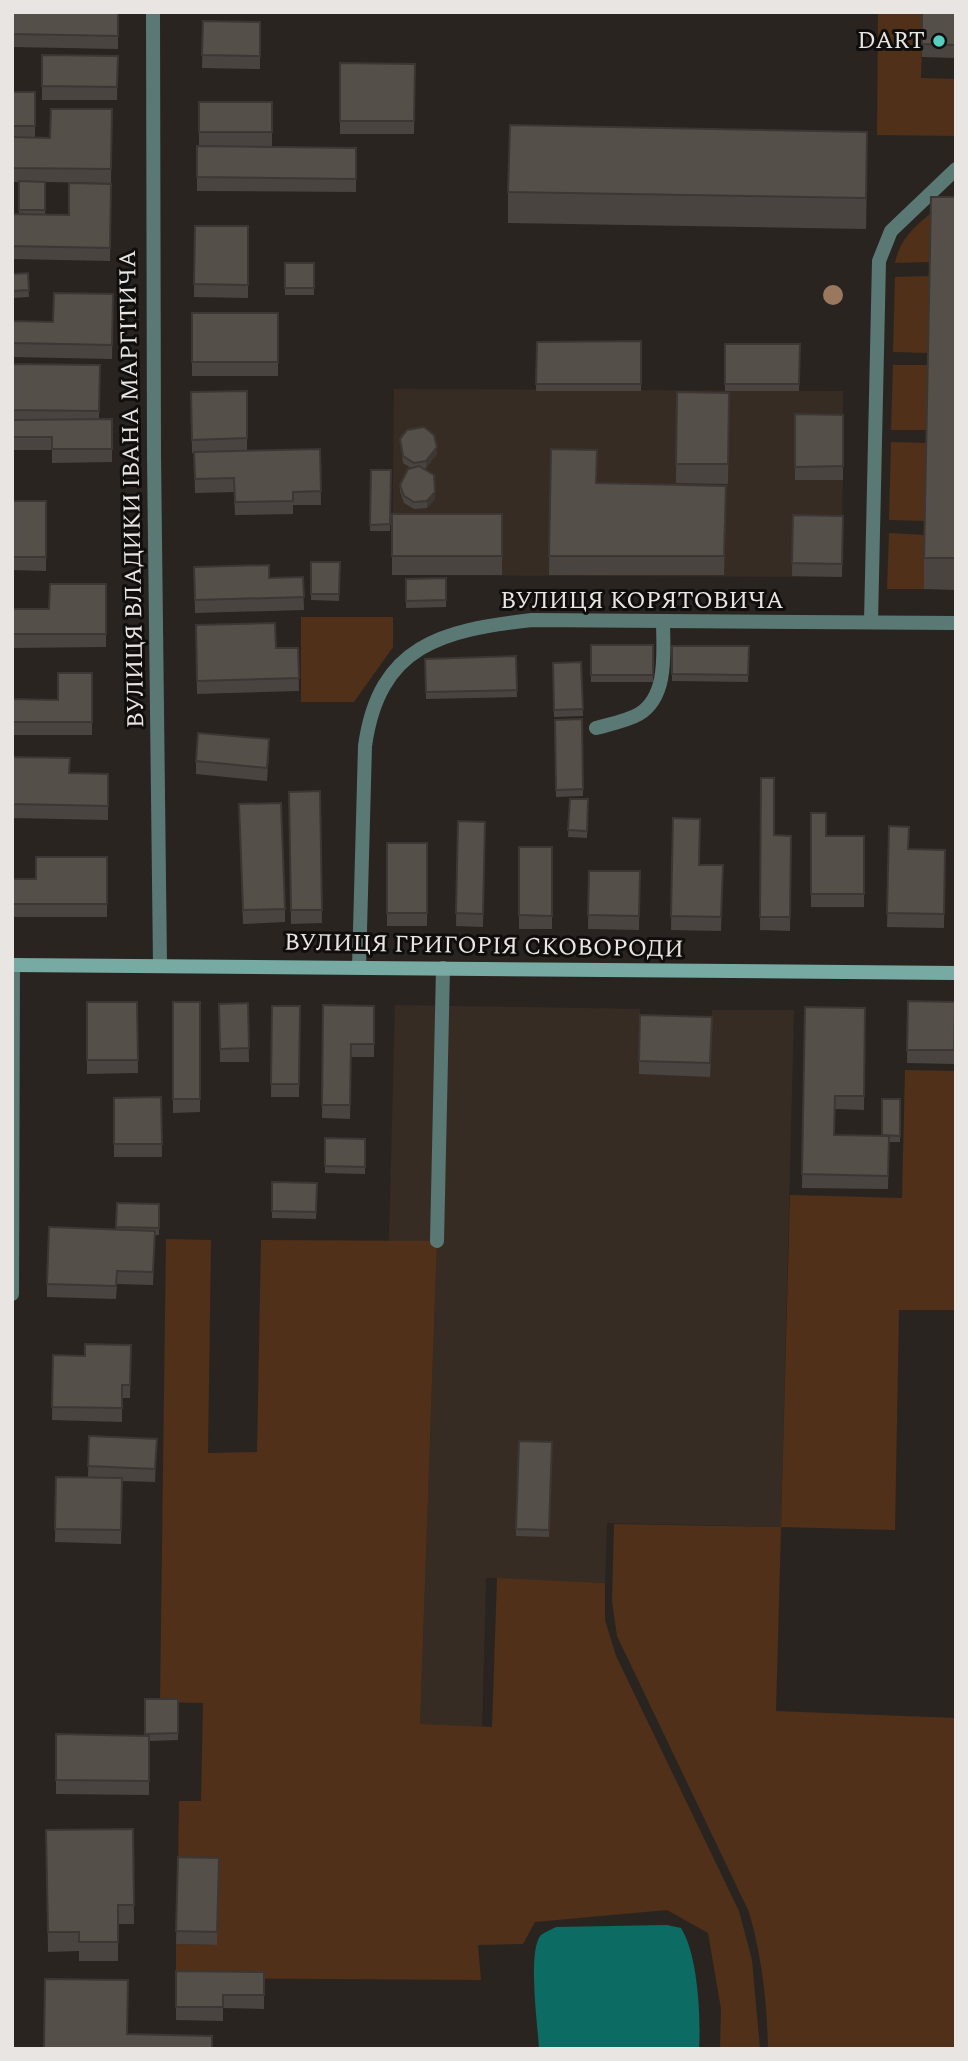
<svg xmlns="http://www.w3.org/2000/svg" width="968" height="2061" font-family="Spectral,serif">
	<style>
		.built { fill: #372c24 }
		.green { fill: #503018 }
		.water { fill: #0c6b63 }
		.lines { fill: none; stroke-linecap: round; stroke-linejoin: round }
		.lane { stroke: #5a7975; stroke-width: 14 }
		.street { stroke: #5a7975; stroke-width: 14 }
		.secondary { stroke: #77aaa3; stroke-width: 14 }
		.tree { fill: #9a785e }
		.wall { fill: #494440 }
		.shaded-wall { fill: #3c3734 }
		.building { fill: #554f4a; stroke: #3c3734; stroke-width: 2 }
		.poi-dot { fill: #57cec2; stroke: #100e0c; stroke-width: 2.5 }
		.labels { text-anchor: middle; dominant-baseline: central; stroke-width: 6; stroke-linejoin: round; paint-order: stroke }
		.poi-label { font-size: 24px; fill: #e9e5e2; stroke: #100e0c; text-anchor: end }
		.street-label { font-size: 24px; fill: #e9e5e2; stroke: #100e0c }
	</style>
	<rect width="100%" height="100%" fill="#2a2420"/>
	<!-- built -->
	<path class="built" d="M394,389L843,391L842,577L392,575Z
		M395,1005L640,1009V1028L709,1077L712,1010H794L781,1527L607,1523L605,1583L486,1578L482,1727L420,1724L437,1242L389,1241Z"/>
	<!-- green -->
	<path class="green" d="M878,12H923L921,78L956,79V136L877,135Z
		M956,194V228L931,262L895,263C901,230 932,214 956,194Z
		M931,276L929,353L893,352L895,277Z
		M893,365H929L927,430H891Z
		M891,442L927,443L926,521L889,520Z
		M889,533L925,535L924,589H887Z
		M301,617H393V647L354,702H301Z
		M905,1070L956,1071V1310H899L895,1530L781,1527L776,1711L956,1718V2049H768C767,2002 762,1957 749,1912L617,1636L612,1601L614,1524L781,1527L790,1195L902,1198Z
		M166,1239L211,1240L208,1453L257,1452L261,1240L437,1241L420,1724L492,1727L497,1578L605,1583V1620L616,1656L739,1911L752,1960L760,2049H720L721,2009L708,1933L667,1910L535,1922L523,1944L478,1945L481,1980L176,1978V1944L217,1945L178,1870L179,1801H201L203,1703L160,1702Z"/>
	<!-- water -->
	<path class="water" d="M667,1925L681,1928C698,1955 701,2017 699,2049H539C538,2027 527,1950 541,1935C545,1932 552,1929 556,1927Z"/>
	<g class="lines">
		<!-- lane -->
		<path class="lane" d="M596,728C610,724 627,721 639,714C669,696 663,650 663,621
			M437,1241L443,968"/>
		<!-- street -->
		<path class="street" d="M153,12L154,456L160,965
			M871,622L879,261L891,231L956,169
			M359,967L365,746C379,645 442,630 532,620L956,623
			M12,1294L13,965"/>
		<!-- secondary -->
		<path class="secondary" d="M12,965L956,973"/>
	</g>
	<!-- trees -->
	<circle class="tree" cx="833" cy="295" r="10"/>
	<!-- wall -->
	<path class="wall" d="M12,12H118V49L12,47Z
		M922,12H956V58L922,57Z
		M203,21L260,22V69L202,68Z
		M42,55L118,56L117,100H42Z
		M340,63L415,64L414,134H340Z
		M12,92H35V138H50L112,109L111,183L45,182V214L69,215L111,184L110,261L12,259V214H19V182H12Z
		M199,102H272V146H199Z
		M197,146L356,148V192L197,191Z
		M867,163L866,229L508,223V192Z
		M956,197V590L924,589V558Z
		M195,226H248V298L194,297Z
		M285,263H314V295H285Z
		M28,273L29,297L12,298V274Z
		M113,294L112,359L12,357V321L53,322Z
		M192,313H278V376H192Z
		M641,341V391H536L537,342Z
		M725,344H800L799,391H725Z
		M12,364L100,365L99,419H112V462L52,463V450H12Z
		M247,391V451L320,449L321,505H293V514L235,515L234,492L195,493L194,453H192L191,392Z
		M677,392L729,393L728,484L676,483Z
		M795,414L843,415V480H795Z
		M400,439L437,454L426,468L424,469L435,499L427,508L414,509L404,503L400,491V485L411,468L403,463Z
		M551,449L596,483L726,505L724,575H549Z
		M371,470H391L390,531H370Z
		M12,501H46V571L12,570Z
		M392,514H502V575H392Z
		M793,515L843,516L842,577L792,576Z
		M311,562H340L339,601L311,600Z
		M194,567L269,578L303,577L304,610L195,613Z
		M446,578V607L406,608V579Z
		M106,584V647L12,648V609H49Z
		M196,625L276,648H298L299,691L197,694Z
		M591,645H653V682H591Z
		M672,646H749L748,682L672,681Z
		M516,656L517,697L426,699L425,659Z
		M581,662L583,716L554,717L553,663Z
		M92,673V735H12V699L58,700Z
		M582,719L583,796L556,797L555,720Z
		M269,753L267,781L196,774V761Z
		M12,757L70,773L108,774V820L12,818Z
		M761,778L774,835L791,836L790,931L760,930Z
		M320,791L322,923L291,924L289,792Z
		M570,799H588L587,838L568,837Z
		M811,813L826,836H864V907H811Z
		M239,817L285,909V922L243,924Z
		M673,818L699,865H723L721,931L671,930Z
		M458,821L485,822L483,927L456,926Z
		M889,826L909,849L945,850L944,928L887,927Z
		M387,843H427V926H387Z
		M519,847H552V929H519Z
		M107,857V917H12V879H36Z
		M589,871H640L639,930L588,929Z
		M908,1001L955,1002L954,1064L907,1063Z
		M87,1002H137L138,1073L87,1074Z
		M173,1002H200V1112L173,1113Z
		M248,1003L249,1062H220L219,1004Z
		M323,1005L374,1006V1057H351L350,1119L322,1118Z
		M272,1006H300L299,1097H271Z
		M805,1007L865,1008L864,1110L835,1109L834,1135L882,1136L900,1099V1142H889L888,1189L802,1188Z
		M712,1030L710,1077L639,1074V1061Z
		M161,1097L162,1157H114V1098Z
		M325,1138L365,1139V1174L325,1173Z
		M272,1182L317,1183L316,1219L272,1218Z
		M117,1203L159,1204V1235H155L153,1285L117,1284L116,1299L47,1297V1284L116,1229Z
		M131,1345L130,1398H122V1422L52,1420L53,1355L85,1356Z
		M89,1436L157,1439L155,1482L122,1481L121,1544L55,1542L56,1477H88Z
		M552,1442L549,1537L516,1536V1529Z
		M145,1699H178V1740L149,1741V1795L56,1794V1734L145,1736Z
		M133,1829L134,1924H118V1961H79V1951L48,1952L46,1830Z
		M178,1857L219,1858L217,1945L176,1944Z
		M176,1971L264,1972V2009L223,2008V2021L176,2020Z"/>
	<!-- shaded-wall -->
	<path class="shaded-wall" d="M867,132V163L866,229V198Z
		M437,447V454L426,468V461Z
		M435,492V499L427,508V501Z
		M269,739V753L267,781V768Z"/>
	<!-- building -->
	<path class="building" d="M12,12H118V36L12,34Z
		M922,12H956V45L922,44Z
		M203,21L260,22V56L202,55Z
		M42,55L118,56L117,87L42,86Z
		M340,63L415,64L414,121H340Z
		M12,92H35V126H12Z
		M199,102H272V132H199Z
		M51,109H112L111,169L12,168V137L50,138Z
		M510,125L867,132L866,198L508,192Z
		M197,146L356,148V179L197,177Z
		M19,181L45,182V210H19Z
		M69,183L111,184L110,248L12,246V214L69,215Z
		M931,197H956V558H924Z
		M195,226H248V285L194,284Z
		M285,263H314V288H285Z
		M28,273L29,290L12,291V274Z
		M54,293L113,294L112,345L12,343V321L53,322Z
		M192,313H278V362H192Z
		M641,341V384H536L537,342Z
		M725,344H800L799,384H725Z
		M12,364L100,365L99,411L12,410Z
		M247,391V438L192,440L191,392Z
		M677,392L729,393L728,464H676Z
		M795,414L843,415V466L795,467Z
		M112,419V449H52V437H12V420Z
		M424,427L434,435L437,447L426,461L414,463L403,456L400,439L407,430Z
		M320,449L321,491L293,492V501L235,502L234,478L195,479L194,452Z
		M551,449L597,450L596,483L726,486L724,556H549Z
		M419,466L434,475L435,492L427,501L414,502L404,496L400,485L408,469Z
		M371,470H391L390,524L370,525Z
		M12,501H46V557H12Z
		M392,514H502V556H392Z
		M793,515L843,516L842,564L792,563Z
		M311,562H340L339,594H311Z
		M269,565V578L303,577L304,597L195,600L194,567Z
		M446,578V600L406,601V579Z
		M50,584H106V634H12V609H49Z
		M275,623L276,648H298L299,678L197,681L196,625Z
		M591,645H653V675H591Z
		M672,646H749L748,675L672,674Z
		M516,656L517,690L426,692L425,659Z
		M581,662L583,709L554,710L553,663Z
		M58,673H92V722H12V699L58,700Z
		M582,719L583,789L556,790L555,720Z
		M198,733L269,739L267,768L196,761Z
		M12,757L70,758L69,773L108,774V806L12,804Z
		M761,778H774V835L791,836L790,917H760Z
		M320,791L322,910H291L289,792Z
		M570,799H588L587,831L568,830Z
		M281,803L285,909L243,910L239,804Z
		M811,813H826V836H864V894H811Z
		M673,818L700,819L699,865H723L721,917L671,916Z
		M458,821L485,822L483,914L456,913Z
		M889,826L909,827L908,849L945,850L944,914L887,913Z
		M387,843H427V913H387Z
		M519,847H552V916L519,915Z
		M36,857H107V904H12V879H36Z
		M589,871H640L639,916L588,915Z
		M908,1001L955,1002L954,1050H907Z
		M87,1002H137L138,1060H87Z
		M173,1002H200V1099H173Z
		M248,1003L249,1048L220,1049L219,1004Z
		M323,1005L374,1006V1044H351L350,1105H322Z
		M272,1006H300L299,1084H271Z
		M805,1007L865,1008L864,1096H835L834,1135L889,1136L888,1176L802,1174Z
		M640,1015L712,1017L710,1063L639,1061Z
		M161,1097L162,1144H114V1098Z
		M882,1099H900V1136L882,1135Z
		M325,1138L365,1139V1167L325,1166Z
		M272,1182L317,1183L316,1212L272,1211Z
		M117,1203L159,1204V1228L116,1227Z
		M49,1227L155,1231L153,1272L117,1271L116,1286L47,1284Z
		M85,1344L131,1345L130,1385H122V1408L52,1407L53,1355L85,1356Z
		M89,1436L157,1439L155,1469L88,1466Z
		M519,1441L552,1442L549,1530L516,1529Z
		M56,1477L122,1478L121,1530L55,1529Z
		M145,1699H178V1733L145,1734Z
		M56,1734L149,1736V1781L56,1780Z
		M133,1829L134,1905H118V1942H79V1932H48L46,1830Z
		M178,1857L219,1858L217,1932L176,1931Z
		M176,1971L264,1972V1995H223V2007H176Z
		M45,1979L128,1980L127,2034L212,2036V2049H44Z"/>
	<!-- markers -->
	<circle class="poi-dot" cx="939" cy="41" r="7"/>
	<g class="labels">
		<!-- poi labels -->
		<g class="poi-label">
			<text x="925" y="41">DART</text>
		</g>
		<!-- street labels -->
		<g class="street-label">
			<text transform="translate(132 489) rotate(-91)">ВУЛИЦЯ ВЛАДИКИ ІВАНА МАРГІТИЧА</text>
			<text x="642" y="601">ВУЛИЦЯ КОРЯТОВИЧА</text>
			<text transform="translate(484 946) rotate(1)">ВУЛИЦЯ ГРИГОРІЯ СКОВОРОДИ</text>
		</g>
	</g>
	<!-- border -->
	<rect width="968" height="2061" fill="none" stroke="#e9e5e2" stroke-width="28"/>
</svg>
